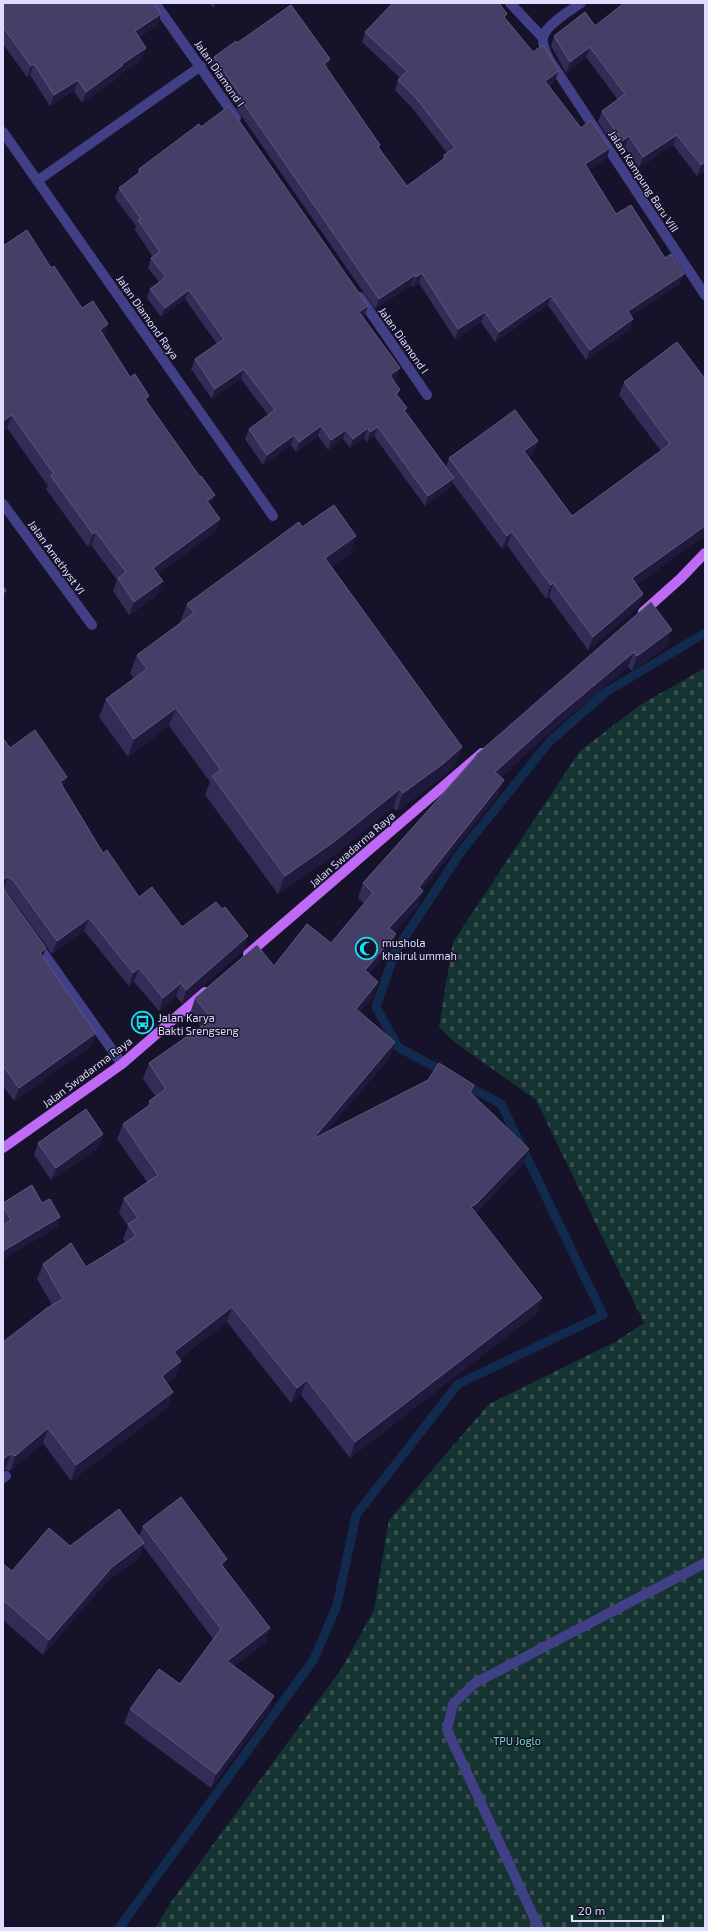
<svg xmlns="http://www.w3.org/2000/svg" width="708" height="1931" font-family="'Exo 2',sans-serif">
	<style>
		.cemetery { fill: url(#cemetery-stones) }
		.lines { fill: none; stroke-linecap: round; stroke-linejoin: round }
		.stream { stroke: #122a4d; stroke-width: 9 }
		.minor { stroke: #414086; stroke-width: 10 }
		.major { stroke: #be6af7; stroke-width: 10 }
		.wall { fill: #332c56 }
		.shaded-wall { fill: #1f1a3c }
		.building { fill: #453f68; stroke: #5e587f }
		.labels { text-anchor: middle; dominant-baseline: central; stroke-width: 3; stroke-linejoin: round; paint-order: stroke }
		.street-label { font-size: 11px; fill: #dfdcfd; stroke: #151229 }
		.poi-label { font-size: 11px; fill: #dfdcfd; stroke: #151229; text-anchor: start }
		.park-label { font-size: 11px; fill: #6bdbbb; stroke: #151229 }
	</style>
	<defs>
		<pattern id="cemetery-stones" width="16" height="16" patternUnits="userSpaceOnUse"><rect width="16" height="16" fill="#153331"/><path d="M2 7V4a2 2 0 0 1 4 0v3zM10 15v-3a2 2 0 0 1 4 0v3z" fill="#375050"/></pattern>
	</defs>
	<rect width="100%" height="100%" fill="#151229"/>
	<!-- cemetery -->
	<path class="cemetery" d="M705,668V1928H155L171,1902L342,1668L374,1610L389,1520L489,1404L615,1342L644,1323L536,1100L453,1041L439,1027L453,942L580,751L640,705Z"/>
	<g class="lines">
		<!-- stream -->
		<path class="stream" d="M446,1073L398,1047L376,1007L395,952L460,853L549,742L606,692L705,633
			M119,1928L314,1659L337,1605L356,1515L458,1384L603,1315L501,1104L462,1083"/>
		<!-- minor -->
		<path class="minor" d="M155,3L236,118
			M510,3L543,38
			M581,3C571,10 545,25 543,38C542,45 546,53 549,59L705,295
			M3,132L273,516
			M37,181L201,66
			M360,297L427,395
			M3,504L92,625
			M37,944L122,1064
			M3,1478L6,1476
			M539,1928L447,1730L453,1704L475,1683L705,1563"/>
		<!-- major -->
		<path class="major" d="M643,612L681,578L705,553
			M248,954L482,753
			M3,1148L122,1064L205,992"/>
	</g>
	<!-- wall -->
	<path class="wall" d="M3,3L161,14L157,26L139,37L142,60L120,74L119,77L82,103L74,91L50,106L30,75L27,77L3,44Z
		M209,3H220L213,8Z
		M585,12L705,170L697,176L673,145L639,168L625,147L618,151L598,122L602,111L618,100L586,57L566,73L551,46L554,36Z
		M505,19L533,52L559,71L555,80L549,86L581,128L607,158L588,170L616,214L680,284L631,316L633,319L630,329L586,360L548,305L495,342L481,322L455,339L419,283L413,287L412,285L375,309L236,108L237,106L210,66L214,57L237,43L330,59L327,68L380,145L379,148L407,186L442,160L444,155L447,153L413,109L395,90L398,80L400,78L362,42L365,32Z
		M201,127L368,306L364,316L363,317L400,368L396,378L393,380L398,396L407,408L405,412L446,467L449,458L538,441L533,454L529,457L572,516L661,451L619,395L624,382L705,379L636,585L643,594L638,607L588,650L549,597L546,599L507,545L502,549L452,482L450,488L425,506L374,436L367,442L364,438L350,448L343,439L328,450L318,436L296,452L291,445L263,465L245,439L249,429L268,415L241,379L212,399L191,369L195,359L217,344L185,299L161,317L147,298L150,289L159,282L148,268L151,258L153,257L135,230L136,226L115,198L119,188L137,175L139,169Z
		M3,246L51,268L82,308L108,324L104,336L130,377L149,396L147,402L211,506L220,519L215,532L158,574V595L129,615L113,591L117,580L91,545L88,547L72,525L46,489L48,486L7,428L3,431Z
		M302,527L356,536L350,554L331,567L455,766L438,781L397,811L393,808L328,860L278,894L205,795L210,782L169,726L128,757L99,717L106,699L134,678L130,673L137,655L181,623L180,622L187,604Z
		M651,602L667,646L632,671L628,667L549,733L501,777L504,780L498,795L422,890L418,906L394,932L390,950L369,974L373,997L360,1012L395,1042L390,1057L326,1132L474,1085L471,1093L523,1164L476,1213L542,1298L537,1313L350,1458L301,1395L291,1403L227,1322L179,1359L181,1361L175,1377L167,1383L168,1407L71,1481L43,1443L10,1471L5,1470L3,1471V1342L52,1305L37,1279L43,1264L86,1267L125,1242L123,1239L128,1226L119,1213L124,1198L147,1182L117,1139L123,1124L148,1106L149,1101L156,1097L143,1079L149,1063L201,1027L190,1014L195,998L331,943L364,904L358,898L363,883L474,758L476,755Z
		M3,738L10,748L63,787L103,853L139,897L182,927L244,950L182,1004L176,996L159,1011L134,982L129,986L84,931L52,954L8,893L6,892L43,957L96,1033L91,1046L14,1101L3,1086Z
		M38,1143L99,1147L51,1180L34,1155Z
		M3,1203H42L60,1217L57,1227L3,1259V1225H4L3,1223Z
		M143,1526L224,1568L270,1628L265,1643L234,1666L269,1710L211,1788L124,1723L130,1709L180,1684L213,1639L143,1546L139,1558L106,1582L43,1655L3,1620V1564L12,1571L70,1546L139,1536Z"/>
	<!-- shaded-wall -->
	<path class="shaded-wall" d="M215,3H220L213,8Z
		M161,14L157,26L131,43L135,31Z
		M590,47L586,57L566,73L570,62Z
		M146,48L142,60L120,74L119,77L82,103L86,92L122,64Z
		M330,59L326,69L324,64Z
		M34,64L30,75L27,77L31,66Z
		M559,71L555,80L541,91L545,81Z
		M78,80L74,91L50,106L54,95Z
		M677,135L673,145L639,168L643,157Z
		M629,136L625,147L618,151L622,141Z
		M610,148L607,158L581,174L585,164Z
		M705,162V170L697,176L701,165Z
		M422,273L419,283L413,287L416,277Z
		M684,274L680,284L624,321L628,311Z
		M415,275L412,285L375,309L379,299Z
		M189,290L185,299L161,317L165,308Z
		M551,296L548,305L495,342L499,332Z
		M368,306L364,316L356,321L359,312Z
		M485,312L481,322L455,339L458,329Z
		M633,319L630,329L586,360L590,350Z
		M108,324L103,337L100,330Z
		M400,368L396,378L386,385L390,375Z
		M244,369L241,379L212,399L215,389Z
		M400,390L396,400V394Z
		M149,396L145,409V399Z
		M12,415L7,428L3,431V421Z
		M321,426L318,436L296,452L299,442Z
		M378,427L374,436L367,442L370,432Z
		M368,428L364,438L350,448L353,439Z
		M346,430L343,439L328,450L331,440Z
		M294,435L291,445L263,465L267,455Z
		M538,441L533,454L520,464L524,451Z
		M454,478L450,488L425,506L428,496Z
		M215,495L210,508L207,501Z
		M220,519L215,532L149,581L153,568Z
		M705,526V536L627,592L632,578Z
		M96,532L91,545L88,547L93,534Z
		M512,532L507,545L502,549L507,536Z
		M356,536L350,554L318,577L325,558Z
		M163,581L158,595L129,615L134,602Z
		M553,583L549,597L546,599L551,585Z
		M6,591L3,600V593Z
		M643,594L638,607L588,650L593,637Z
		M672,630L667,646L632,671L637,656Z
		M634,652L628,667L549,733L490,788L495,772L555,718Z
		M176,708L169,726L128,757L134,739Z
		M462,747L455,766L438,781L397,811L403,793Z
		M67,777L62,790L60,782Z
		M504,780L498,795L413,902L419,887Z
		M400,789L393,808L328,860L278,894L285,876Z
		M8,877L3,890V880L4,879Z
		M423,891L418,906L383,944L389,928Z
		M89,918L84,931L52,954L57,941Z
		M396,934L390,950L359,986L365,970Z
		M248,936L244,950L182,1004L186,990Z
		M46,948L41,962L40,953Z
		M139,968L134,982L129,986L133,973Z
		M378,982L373,997L350,1024L356,1009Z
		M181,983L176,996L159,1011L163,998Z
		M96,1033L91,1046L14,1101L19,1088Z
		M395,1042L390,1057L308,1154L313,1139Z
		M103,1134L99,1147L51,1180L56,1168Z
		M529,1149L523,1164L470,1219L471,1207Z
		M60,1217L57,1227L3,1259V1251Z
		M542,1298L537,1313L350,1458L355,1442Z
		M232,1307L227,1322L168,1367L174,1352Z
		M181,1361L175,1377L156,1392L162,1376Z
		M307,1380L301,1395L291,1403L297,1388Z
		M173,1392L168,1407L71,1481L76,1465Z
		M48,1428L43,1443L10,1471L15,1456Z
		M11,1454L5,1470L3,1471V1461L5,1457Z
		M144,1543L139,1558L106,1582L43,1655L49,1640L112,1567Z
		M227,1559L222,1573L221,1564Z
		M270,1628L265,1643L222,1675L227,1661Z
		M274,1696L269,1710L211,1788L216,1774Z"/>
	<!-- building -->
	<path class="building" d="M3,3H154L161,14L135,31L146,48L122,64L123,65L86,92L78,80L54,95L34,64L31,66L3,27Z
		M393,3H499L507,14L504,17L533,52L543,45L559,71L545,81L581,128L591,120L610,148L585,164L616,214L631,205L665,258L671,254L684,274L628,311L633,319L590,350L551,296L499,332L485,312L458,329L422,273L416,277L415,275L379,299L240,98L242,97L214,57L236,41L237,43L291,5L330,59L324,64L380,145L378,147L407,186L445,158L444,155L455,148L417,99L398,80L407,71L365,32Z
		M624,3H705V162L701,165L677,135L643,157L629,136L622,141L602,111L625,94L590,47L570,62L554,36L585,12L595,26Z
		M229,106L368,306L359,312L400,368L390,375L400,390L396,394L407,408L404,410L454,478L428,496L378,427L370,432L368,428L353,439L346,430L331,440L321,426L299,442L294,435L267,455L249,429L275,410L244,369L215,389L195,359L224,339L189,290L165,308L150,289L166,277L151,258L160,252L138,220L141,219L119,188L140,172L139,169L199,124L201,127Z
		M27,230L51,268L54,266L82,308L93,301L108,324L100,330L130,377L135,374L149,396L145,399L200,477L201,476L215,495L207,501L220,519L153,568L163,581L134,602L118,578L126,572L96,532L93,534L77,512L51,476L54,474L12,415L3,421V246Z
		M677,342L705,379V526L632,578L643,594L593,637L553,583L551,585L512,532L507,536L449,458L515,410L538,441L524,451L572,516L670,444L624,382Z
		M334,505L356,536L325,558L462,747L444,763L403,793L400,789L335,841L285,876L212,776L221,770L176,708L134,739L106,699L147,669L137,655L194,613L187,604L299,522L302,527Z
		M3,586L6,591L3,593Z
		M651,602L672,630L637,656L634,652L555,718L495,772L504,780L419,887L423,891L389,928L396,934L365,970L378,982L356,1009L395,1042L313,1139L428,1080L439,1063L474,1085L470,1092L529,1149L476,1204L471,1207L542,1298L355,1442L307,1380L297,1388L232,1307L174,1352L181,1361L162,1376L173,1392L76,1465L48,1428L15,1456L11,1454L5,1457L3,1461V1342L47,1308L63,1299L43,1264L71,1243L86,1267L136,1236L128,1224L138,1218L124,1198L158,1175L123,1124L151,1104L149,1101L166,1089L149,1063L212,1019L195,998L257,945L274,966L307,924L331,943L373,893L363,883L477,756L476,755Z
		M35,730L67,777L60,782L103,853L107,850L139,897L152,887L182,927L216,902L222,909L225,907L248,936L186,990L181,983L163,998L139,968L133,973L89,918L57,941L13,880L8,877L4,879L3,880V738L10,748Z
		M3,888L46,948L40,953L96,1033L19,1088L3,1066Z
		M86,1109L103,1134L56,1168L38,1143Z
		M32,1185L42,1203L50,1199L60,1217L3,1251V1225L11,1220L3,1207V1203Z
		M181,1497L227,1559L221,1564L270,1628L227,1661L274,1696L216,1774L130,1709L159,1669L180,1684L221,1629L143,1526Z
		M119,1509L144,1543L112,1567L49,1640L3,1600V1564L12,1571L49,1528L70,1546Z"/>
	<!-- icons -->
	<defs>
		<symbol id="mosque-ring" viewBox="-11 -11 22 22"><circle r="9.5" fill="#151229" stroke="#13e3f2" stroke-width="1.5"/><path d="M3.5-4.9A6 6 0 1 0 3.5 4.9A5 5 0 1 1 3.5-4.9Z" fill="#13e3f2"/></symbol>
		<symbol id="bus-ring" viewBox="-11 -11 22 22"><circle r="9.5" fill="#151229" stroke="#13e3f2" stroke-width="1.5"/><path d="M-5-6H5V4H4V6H2V4H-2V6H-4V4H-5ZM-3.5-4V0h7V-4ZM-3.5 1.2v1.5H-2V1.2ZM2 1.2v1.5H3.5V1.2Z" fill="#13e3f2"/></symbol>
	</defs>
	<g fill-rule="evenodd">
		<use href="#mosque-ring" x="354" y="936" width="25" height="25"/>
		<use href="#bus-ring" x="130" y="1010" width="25" height="25"/>
	</g>
	<g class="labels">
		<!-- street labels -->
		<g class="street-label">
			<text transform="translate(220 73) rotate(55)">Jalan Diamond I</text>
			<text transform="translate(644 181) rotate(57)">Jalan Kampung Baru VIII</text>
			<text transform="translate(148 317) rotate(55)">Jalan Diamond Raya</text>
			<text transform="translate(404 340) rotate(55)">Jalan Diamond I</text>
			<text transform="translate(57 557) rotate(54)">Jalan Amethyst VI</text>
			<text transform="translate(352 849) rotate(-41)">Jalan Swadarma Raya</text>
			<text transform="translate(87 1072) rotate(-37)">Jalan Swadarma Raya</text>
		</g>
		<!-- poi labels -->
		<g class="poi-label">
			<text x="382" y="942">mushola<tspan x="382" dy="13">khairul ummah</tspan></text>
			<text x="158" y="1017">Jalan Karya<tspan x="158" dy="13">Bakti Srengseng</tspan></text>
		</g>
		<!-- park labels -->
		<g class="park-label">
			<text x="517" y="1740">TPU Joglo</text>
		</g>
	</g>
	<!-- border -->
	<rect width="708" height="1931" fill="none" stroke="#dfdcfd" stroke-width="8"/>
	<!-- scale -->
	<path d="M572 1915v6h91v-6" fill="none" stroke="#dfdcfd" stroke-width="2"/>
	<text x="578" y="1915" font-size="12" fill="#dfdcfd" stroke="#151229" stroke-width="3" paint-order="stroke">20 m</text>
</svg>
